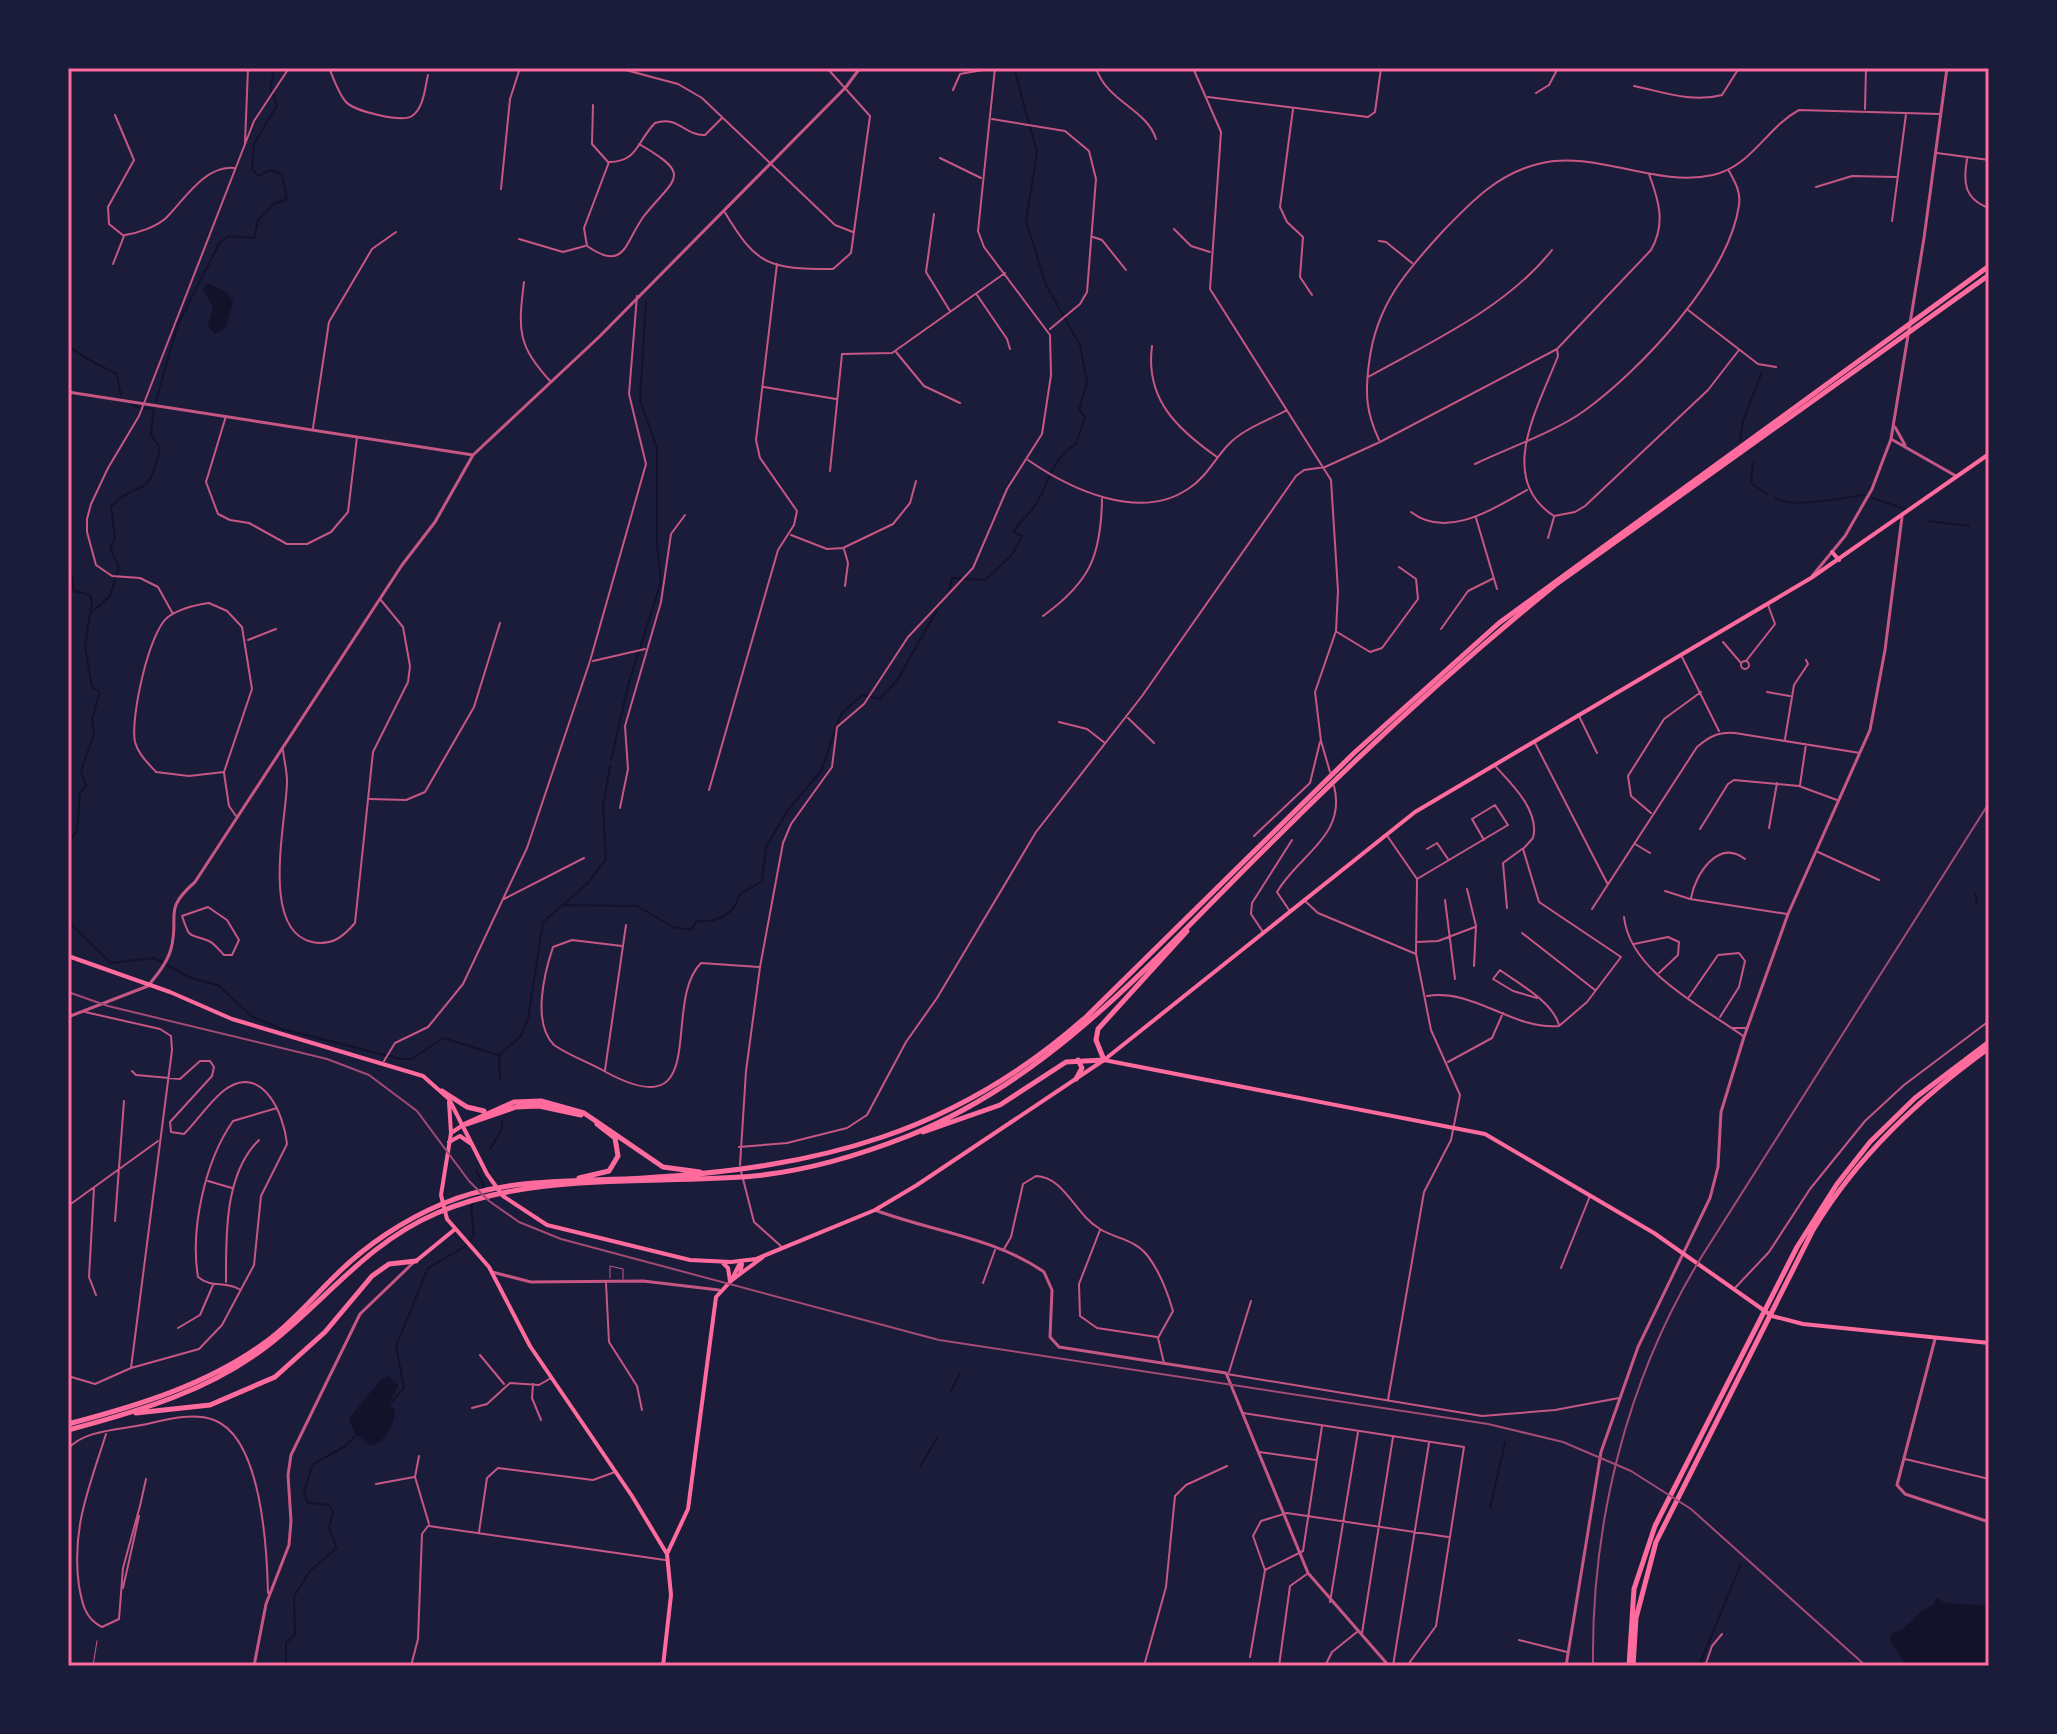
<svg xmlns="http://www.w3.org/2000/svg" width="2057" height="1734" font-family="Montserrat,sans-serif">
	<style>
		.water { fill: #12122b }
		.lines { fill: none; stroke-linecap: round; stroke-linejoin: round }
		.stream { stroke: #12122b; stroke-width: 2 }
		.service { stroke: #c65784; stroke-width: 1 }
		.minor { stroke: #c65784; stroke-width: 2 }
		.tertiary { stroke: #c65784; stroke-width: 3 }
		.secondary { stroke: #ff6b9d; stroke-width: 4 }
		.primary { stroke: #ff6b9d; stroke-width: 4 }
		.motorway { stroke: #ff6b9d; stroke-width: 5 }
		.tram { stroke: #a44b75; stroke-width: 2 }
		.rail { stroke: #a44b75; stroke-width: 2 }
		.neatline { fill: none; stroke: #ff6b9d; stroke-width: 3 }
	</style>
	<rect width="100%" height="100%" fill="#1b1b3a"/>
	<!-- water -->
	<path class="water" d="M207,283L226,292L233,301L226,327L215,334L208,326L213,307L203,290Z
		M388,1376L399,1386L387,1405L395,1409C395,1423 385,1443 370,1446L354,1432L349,1419L380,1380Z
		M1936,1597L1945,1603L1989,1606V1666H1907L1890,1641L1892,1634C1909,1628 1915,1612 1933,1605Z"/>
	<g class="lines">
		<!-- stream -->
		<path class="stream" d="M254,238L258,220L274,204L287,199L282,175L271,170L258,176L252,169L254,144L277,105L270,88L275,68
			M68,345C80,357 103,367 117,374L121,396
			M156,401L178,324L220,242L229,236L252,238
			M132,405L139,407
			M145,408L152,409
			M1740,440L1743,421L1762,372
			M1753,463L1751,483L1767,494
			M1775,498C1791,509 1844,498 1864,495
			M1872,498L1905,509
			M1928,521L1969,526
			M68,555L74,591L90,595L92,602L85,646L92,687L100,692L92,719L94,734L81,771L86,786L80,793L77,830L68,843
			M948,596L952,578L985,580L1012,555L1022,536L1013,532C1019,522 1027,517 1034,507C1048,487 1052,457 1076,444L1085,417L1079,410L1087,382L1080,345L1046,285L1026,221L1037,152L1015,72
			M90,614L110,596L119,567L110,548L115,538L111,507C138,477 149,504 160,447L151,435L154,407
			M611,760L629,682L661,582L657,544V448L640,400L646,302
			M68,853V873
			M1975,893L1977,904
			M562,905L637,906L673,927L691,930L697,921C716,923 736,914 739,895L762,881L766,847L788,810L821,771L841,714L862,695L880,699L898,679L941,603
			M68,912L72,925L111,963L154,958L191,978L218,985L251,1016L282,1029L401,1059H412L443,1038L499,1055L500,1079
			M499,1055L521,1036L528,1019L543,922L588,883L606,859L603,807L610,766
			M490,1149L502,1129V1121
			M476,1170L484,1186L481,1191
			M951,1391L960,1374
			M387,1407L404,1388L396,1346L428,1268L466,1246L474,1235L471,1206L477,1196
			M920,1467L937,1438
			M1490,1508L1505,1443
			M286,1666V1643L295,1634L294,1596L311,1570L337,1548L329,1528L333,1511L329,1505L308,1503L304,1491L313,1464L344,1447L358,1434
			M1699,1666L1741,1564"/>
		<!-- service -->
		<path class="service" d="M610,1278V1266L623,1269V1279
			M93,1666L97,1641"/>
		<!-- minor -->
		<path class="minor" d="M329,68C334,79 338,93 346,102C354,111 402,123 412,116C424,108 425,87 428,75
			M618,68L678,84L702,98L835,225L853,232
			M1096,68C1107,102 1147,109 1156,139
			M1193,68L1221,132L1210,289L1331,480L1338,591L1336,631L1315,692L1321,741L1330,772
			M1634,86C1663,92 1692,103 1722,95L1739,68
			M953,90L960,74L994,68
			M1536,93L1549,85L1558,68
			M1208,97L1368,117L1375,112L1381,68
			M593,105L592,144L608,162
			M1293,109L1280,207L1287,222L1303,237L1300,277L1312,295
			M1865,109L1866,68
			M992,119L1065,131L1089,151L1096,179L1087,292L1080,304L1050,329
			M245,143L248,68
			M639,144C695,176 674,178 644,216C625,241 626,273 587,246L584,228L609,162C638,162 637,141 655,123C678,115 685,136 705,135L722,118
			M1937,153L1989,160
			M940,158L981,178
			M1967,159C1963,182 1964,199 1989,208
			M1816,187L1852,176L1896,177
			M501,189L510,99L520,68
			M724,211C757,266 768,269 833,269L851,253L870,116L827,68
			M934,214L926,272L950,311
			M1892,221L1906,114
			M1174,229L1191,246L1210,252
			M125,235C138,233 156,227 166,218C184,200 205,165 234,168
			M1093,237L1102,240L1126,270
			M519,239L563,252L585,246
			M1379,241L1386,242L1412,263
			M113,264L124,236L109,224L108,207L134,160L115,115
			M524,282C518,330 517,345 551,382
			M977,295L1007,339L1010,349
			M1688,310L1758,364L1776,367
			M1152,346C1145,399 1177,429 1217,457
			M1557,349L1558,356C1539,406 1495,478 1554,516L1575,512L1585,506L1708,390L1739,350
			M896,352L924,386L960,403
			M1368,377C1431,342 1507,307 1552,250
			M764,387L836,399
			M226,416L206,482L218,514L230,520L249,523L287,544H307L331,532L348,512L357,437
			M313,428L329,322L372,249L396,232
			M1379,440C1366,412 1365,394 1369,363C1376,305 1406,271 1445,229C1472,201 1498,174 1538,164C1595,149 1655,188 1713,175C1752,166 1766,128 1799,110L1940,114
			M1028,460C1070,489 1139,522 1188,489C1206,478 1215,458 1229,444C1243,429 1269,420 1287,410
			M1475,464C1510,447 1553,433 1584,411C1641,370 1729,276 1739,205C1741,192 1735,182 1729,171
			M830,471L842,354L892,353L1005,273
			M1411,512C1447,540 1494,508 1527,490
			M1476,518L1497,589
			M791,535L827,549L843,548L893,524L910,503L916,481
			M1548,538L1554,517
			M844,549L848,563L845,586
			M209,603L227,611L242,627L252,689L224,772L189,776L156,772C148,763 138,754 135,742C130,719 149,631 168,617C180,608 195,605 209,603Z
			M173,614L158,587L140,578L112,576L96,565L87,532V519L91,504L108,468L139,416L254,121L289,68
			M1043,616C1090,582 1101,556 1102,499
			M1441,629L1468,591L1494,578
			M1337,632L1370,652L1382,648L1418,599L1416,579L1399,567
			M248,640L276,629
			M1723,642L1741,663
			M1681,655L1719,731
			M1741 665a4 4 0 1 1 8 0a4 4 0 1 1-8 0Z
			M593,661L645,649
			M1746,661L1775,624L1768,605
			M1767,692L1790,696
			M1578,714L1597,753
			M1128,718L1154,743
			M1059,722L1087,729L1105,743
			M1785,739L1794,685L1808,664L1806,660
			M1535,743L1607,883
			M283,750C284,760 287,771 287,781C287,819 259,930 312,942C332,946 343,937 355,923L373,752L408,682L410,666L403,627L380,599
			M224,773L229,806L236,816
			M1800,785L1806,744
			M709,790L778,550L794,525L797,511L760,458L756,440L777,264
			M370,799L406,800L425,792L474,707L500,623
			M620,808L628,769L625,726L661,602L671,534L685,515
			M1651,813L1631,796L1628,776L1664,719L1701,692
			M1769,828L1777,783
			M1700,829L1728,784L1734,780L1799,786L1837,800
			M1254,836L1310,783L1320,742
			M1388,837L1417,879L1416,953
			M1635,844L1650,853
			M1427,849L1437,843L1448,859
			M1818,852L1879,880
			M1417,879L1508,825L1495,805L1472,819L1484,840
			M1467,889L1476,926L1474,966
			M1665,891L1690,899L1787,914
			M1691,898C1695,875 1718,838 1745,859
			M504,899L584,858
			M1445,900L1455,979
			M1305,901L1318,913L1416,954L1431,1030L1460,1095L1451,1140L1424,1192L1388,1400
			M208,907L227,920L239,940L232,955H224C220,951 214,943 209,941C188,932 191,942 182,916Z
			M1507,908L1503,863L1522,849
			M1592,909L1697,747C1710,736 1718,732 1735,733L1860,753
			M1289,910L1277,892C1298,855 1347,836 1334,786
			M1624,917C1630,972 1703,1007 1743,1036
			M1263,932L1251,914L1252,903L1292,840
			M1522,933L1595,990
			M1417,942L1438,941L1475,927
			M1634,944L1668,937L1679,942L1678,955L1659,973
			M622,946L572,940L553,947C544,974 532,1023 554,1045C570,1056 588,1062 604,1071C714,1132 660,1004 701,963L759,967
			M1427,996C1474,988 1512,1030 1559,1026L1587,1002L1621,957L1539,902L1523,849L1533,838C1540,812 1513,785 1496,767
			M1689,997L1718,955L1739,953L1745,961L1739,987L1720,1017
			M1537,998L1513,991L1493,979L1500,970C1519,984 1552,1001 1559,1025
			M1733,1028H1746
			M384,1061L395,1043L428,1027L463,984L527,848L590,661L646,464L629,394L637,296
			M1448,1062L1492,1038L1503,1013
			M605,1070L626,925
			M739,1147L787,1143L847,1128L867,1115L906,1042L937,998L1036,832L1142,696L1296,476L1304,470L1325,467L1380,442L1557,349L1651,250C1666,224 1659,201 1649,174
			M740,1165L746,1071L760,967L783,843L791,824L832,767L837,727L864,704L908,637L973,568L1007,489L1042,434L1051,375L1050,335L984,247L978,231L995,68
			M741,1171L754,1222L782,1247
			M208,1181L232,1188
			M94,1188L89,1277L96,1295
			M68,1206L158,1141
			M115,1221L124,1101
			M1100,1230L1079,1284L1080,1316L1097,1328L1157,1337
			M1004,1249L1011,1237L1023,1184L1036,1176C1065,1177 1075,1215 1100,1229C1116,1239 1134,1239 1147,1255C1159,1270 1168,1294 1173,1311L1158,1338L1164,1363
			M1561,1268L1590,1196
			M226,1282C226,1237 224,1174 259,1140
			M606,1283L609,1342L637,1386L642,1410
			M983,1283L995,1250
			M239,1289C225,1281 211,1288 198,1277C190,1229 205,1161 233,1121L277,1108
			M1734,1289L1769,1252L1810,1189L1865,1121L1904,1085L1989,1021
			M178,1328L200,1315L213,1285
			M480,1355L504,1384
			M131,1368L199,1349L222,1325L254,1265L261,1196L287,1144C284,1113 261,1060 222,1092C208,1104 197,1121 184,1134L171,1132L170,1122L212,1076L214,1067L210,1061H200L180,1079L136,1075L132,1071
			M1229,1372L1251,1301
			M1227,1374L1482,1416L1555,1410L1619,1398
			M68,1376L95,1384L131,1368L172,1050L171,1036L160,1029L85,1012
			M533,1384L532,1398L541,1420
			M472,1408L487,1404L510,1383L539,1385L551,1378
			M1243,1413L1464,1447L1436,1626L1407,1666
			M106,1434C89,1488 71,1529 79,1586C82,1603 85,1619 102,1627L119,1619L123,1568L140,1506
			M68,1449C84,1430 118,1430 142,1425C165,1420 191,1412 214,1420C262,1438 267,1550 268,1593
			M1259,1452L1316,1460
			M419,1456L415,1477L429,1524
			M1905,1459L1989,1479
			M376,1484L414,1477
			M140,1506L146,1479
			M429,1526L665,1560
			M479,1532L487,1478L498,1468L593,1480L615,1472
			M1265,1570L1303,1551L1322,1426
			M123,1588L139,1516
			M1330,1602L1358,1432
			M1362,1633L1393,1437
			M1519,1640L1567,1652
			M1250,1657L1265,1570L1253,1536L1261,1521L1287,1513L1448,1537
			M411,1666L418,1639L422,1534L428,1526
			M1144,1666L1166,1587L1175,1496L1186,1485L1227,1466
			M1279,1666L1290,1586L1307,1574
			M1325,1666L1332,1652L1357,1632
			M1393,1666L1429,1443
			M1705,1666L1712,1646L1722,1634"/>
		<!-- tertiary -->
		<path class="tertiary" d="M68,392L473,455
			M1895,427L1905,445
			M1891,439L1956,476
			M1813,575L1845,536L1872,489L1891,439L1924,238L1947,68
			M68,1017L148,986C157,975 167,963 171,949C180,914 162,911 195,882L402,565L435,522L473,455L599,337L846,87L860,68
			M875,1210C930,1231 996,1238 1044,1272L1052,1290L1050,1337L1059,1347L1226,1373L1308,1573L1389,1666
			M492,1272L531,1282L643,1281L719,1290
			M1935,1339L1897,1485L1905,1494L1989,1522
			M254,1666L266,1604L289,1545L291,1521L288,1475L291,1455L360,1314L413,1263
			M1566,1666L1601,1452L1638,1347L1710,1198L1718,1167L1721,1112L1744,1037L1788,914L1870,730L1885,650L1902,517"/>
		<!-- secondary -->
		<path class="secondary" d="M463,1125L451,1133L441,1195L447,1219L489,1267L530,1346L632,1496L667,1554L671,1595L663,1666
			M416,1261L454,1230
			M731,1281L740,1274L742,1264
			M667,1554L688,1509L716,1297L731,1281L741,1261"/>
		<!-- primary -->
		<path class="primary" d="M1832,552L1839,560
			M68,956L170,992L232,1019L423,1076L449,1099L487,1174L503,1196L547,1225L690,1260L731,1262L756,1259L875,1210L917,1185L1104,1060L1415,812L1811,578L1989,454
			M1104,1060L1485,1134L1654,1233L1772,1316L1803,1324L1989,1343
			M449,1102L451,1133
			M449,1142L460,1136L470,1143
			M723,1263L728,1268L730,1281
			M740,1274L763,1257"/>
		<!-- motorway -->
		<path class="motorway" d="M1076,1079L1082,1068L1078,1060
			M442,1091L467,1107L484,1111
			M467,1124L516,1107L539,1106L581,1115
			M463,1125L514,1102L541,1101L584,1113L663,1167L700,1172
			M923,1132L1000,1105L1066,1062L1104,1060L1096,1040L1098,1029L1187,931
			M579,1178L609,1171L618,1156L615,1138L597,1124
			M136,1413L210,1405L275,1377L325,1332L372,1276L389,1264L416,1261
			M68,1424C137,1406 210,1384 267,1341C293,1322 314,1296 337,1274C366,1245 404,1220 442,1204C505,1177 577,1182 644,1178C817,1168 955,1134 1087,1016L1354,753L1499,623L1989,266
			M68,1430C140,1411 212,1390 271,1343C328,1298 367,1243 437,1213C535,1171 650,1185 754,1176C805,1171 860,1155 908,1136C1056,1077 1161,951 1272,842C1362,752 1455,666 1555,585L1989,275
			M1629,1666L1634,1589L1655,1526L1797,1247L1837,1184L1870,1142L1915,1098L1989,1042
			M1633,1666L1636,1618L1656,1542L1813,1230C1858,1155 1919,1099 1989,1048"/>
		<!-- tram -->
		<path class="tram" d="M68,992L108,1006L327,1059L369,1075L417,1111L469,1181L489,1201L519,1222L561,1239L939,1340L1488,1424L1563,1442L1631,1471L1691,1509L1866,1666"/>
		<!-- rail -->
		<path class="rail" d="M1593,1666C1591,1523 1627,1378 1702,1256L1989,803"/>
	</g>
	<!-- border -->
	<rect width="2057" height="1734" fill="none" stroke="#1b1b3a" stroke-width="140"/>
	<rect x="70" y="70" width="1917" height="1594" class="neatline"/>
</svg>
